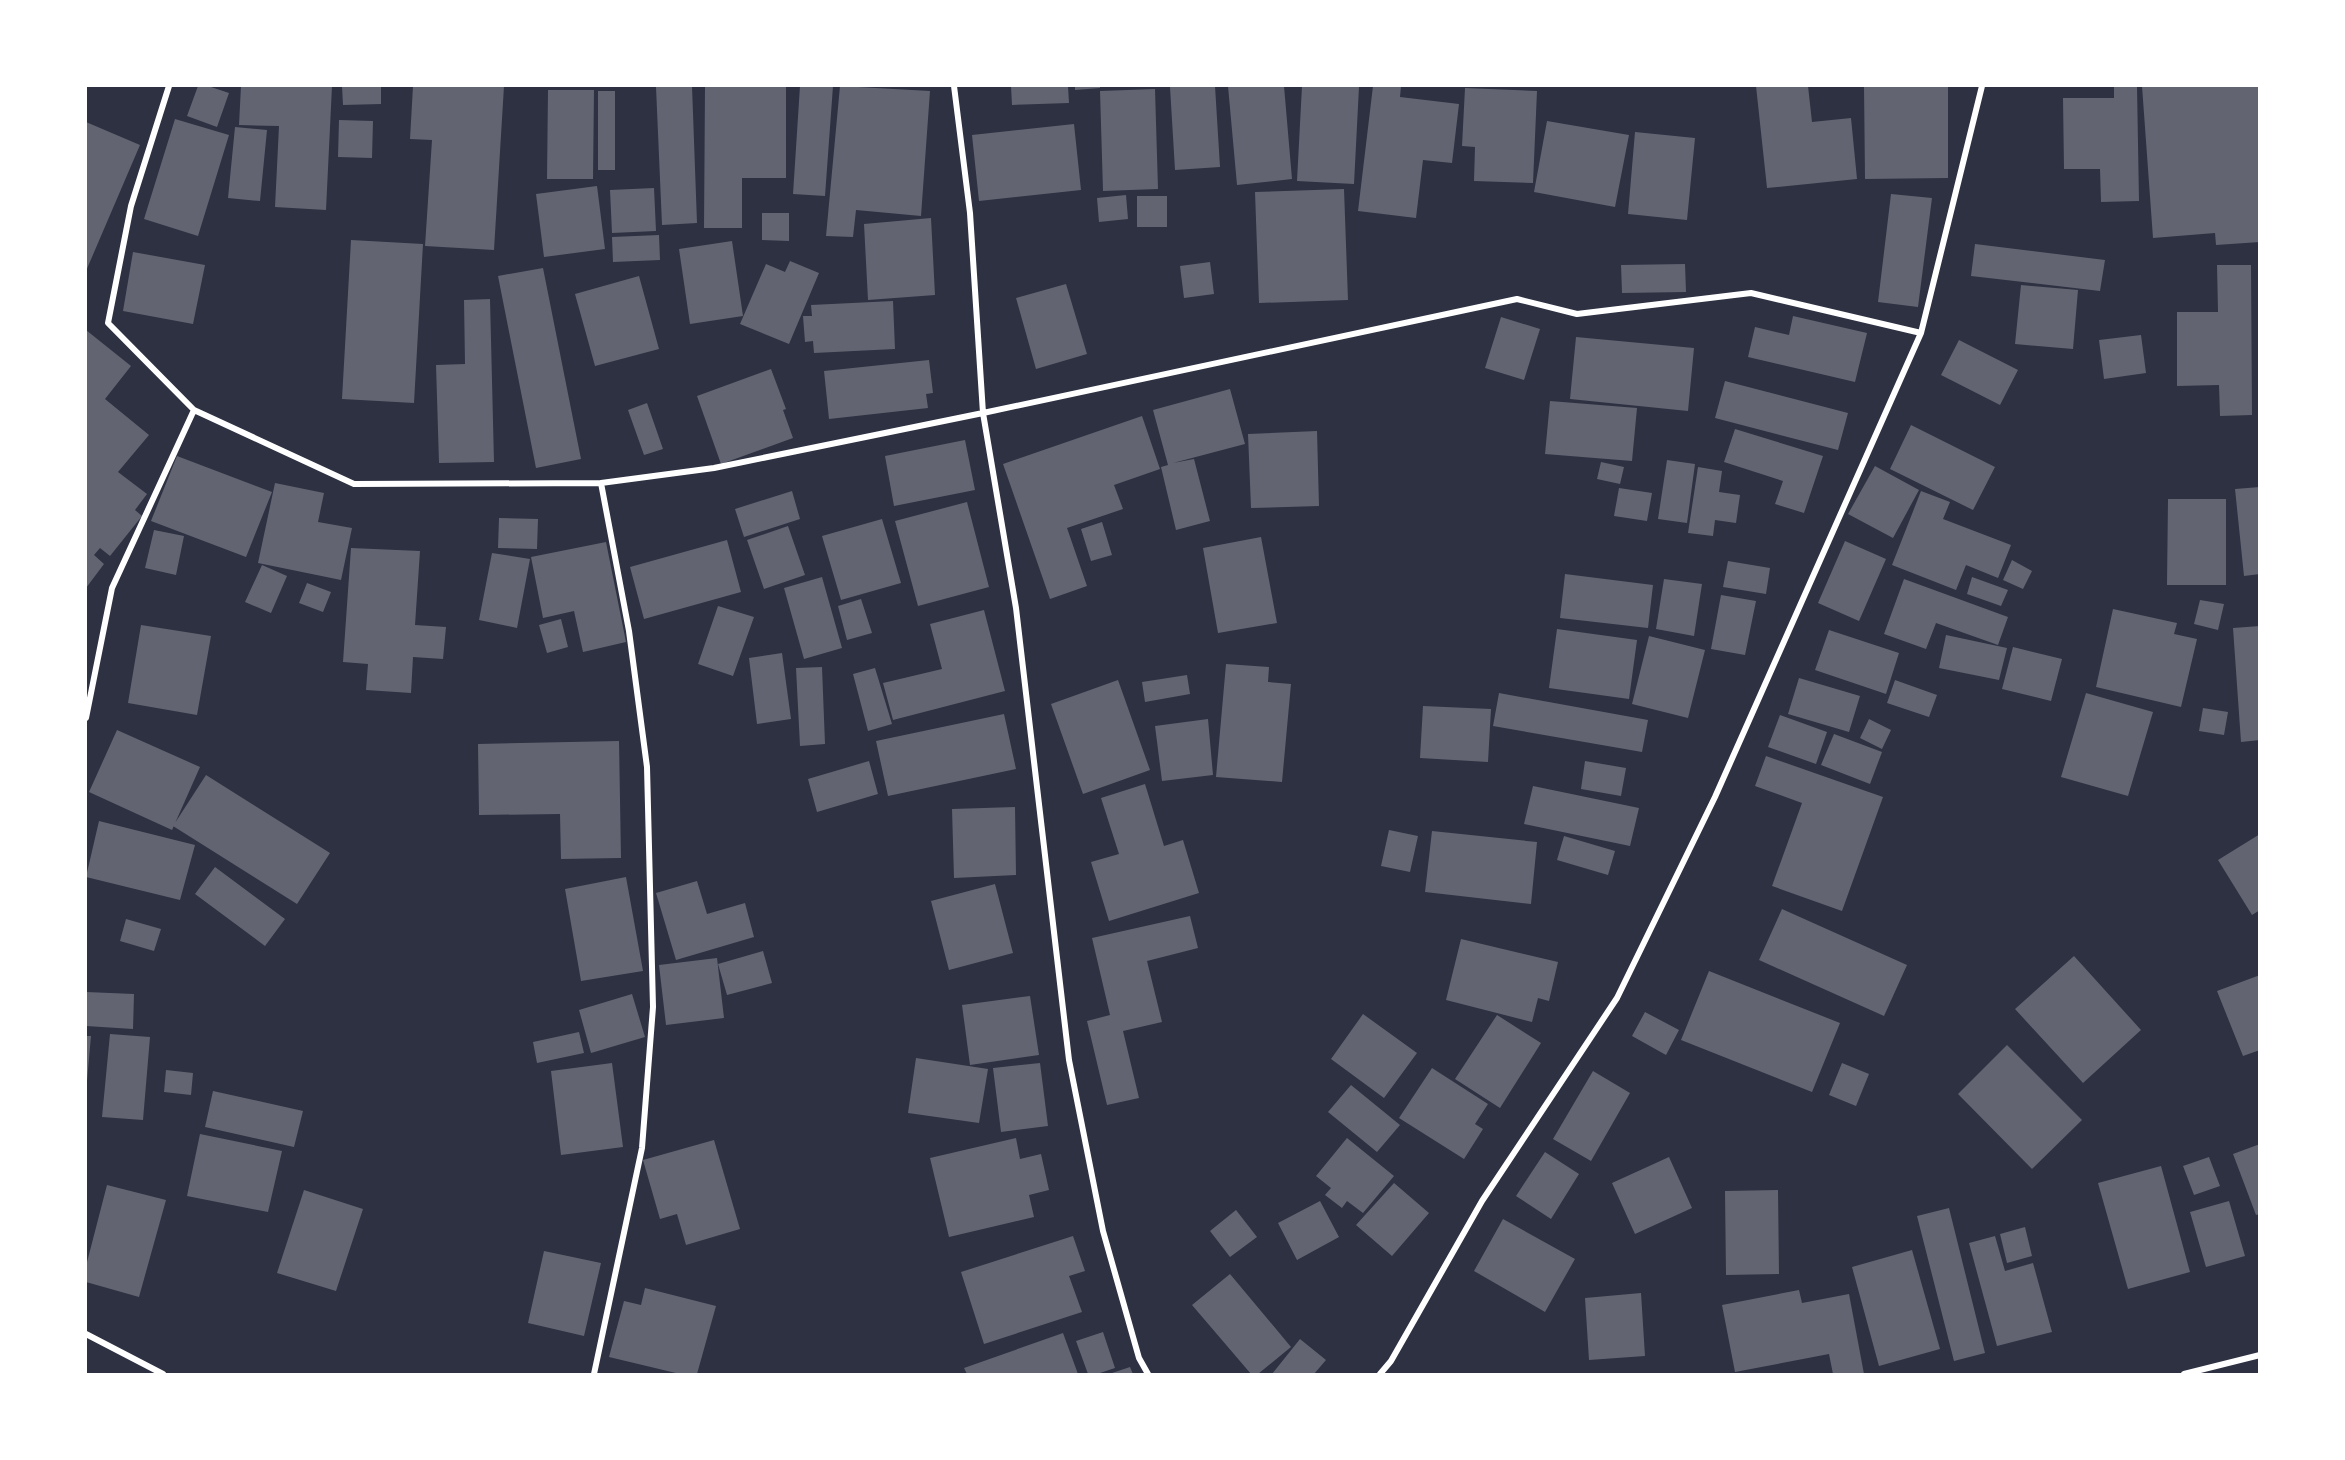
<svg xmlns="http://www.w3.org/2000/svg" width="2345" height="1460" font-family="Montserrat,sans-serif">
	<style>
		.building { fill: #626471 }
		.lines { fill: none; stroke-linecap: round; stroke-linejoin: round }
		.minor { stroke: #fff; stroke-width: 6 }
	</style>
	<rect width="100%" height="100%" fill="#2d3142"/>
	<!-- building -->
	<path class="building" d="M198,86H208L229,93L217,127L187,116Z
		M241,86H332L326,210L275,207L279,126L239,125Z
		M342,86H381V104L343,105Z
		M413,86H504L494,250L425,246L432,140L410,139Z
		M692,86L697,223L662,225L656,87Z
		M705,86H786V178H742V228H704Z
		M800,86H833L825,196L793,194Z
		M840,86L930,91L921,216L856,210L853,237L826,236Z
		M1011,86H1068L1069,103L1012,105Z
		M1075,86H1100V88L1075,90Z
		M1215,86L1220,167L1175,170L1170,87Z
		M1228,86H1284L1292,179L1237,185Z
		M1302,86L1359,87L1354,184L1297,181Z
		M1373,86H1401L1400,97L1459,104L1452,163L1423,160L1416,218L1358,211Z
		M1756,86H1808L1812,122L1851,118L1857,179L1767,188Z
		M1864,86H1948V178L1865,179Z
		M2114,86H2137L2139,201L2101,202L2100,169H2064L2063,98H2114Z
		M2142,86H2260V242L2216,245L2215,233L2153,238Z
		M1465,88L1537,91L1533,183L1474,181L1475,147L1462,146Z
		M1155,89L1158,189L1103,191L1100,91Z
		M548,90H594L593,179H547Z
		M598,91H615V170H598Z
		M175,119L229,135L198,236L144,219Z
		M339,120L373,121L372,158L338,157Z
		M1547,121L1629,135L1615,207L1534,192Z
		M86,122L140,145L86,271Z
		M1074,124L1081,190L979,201L972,135Z
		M235,127L267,130L260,201L228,198Z
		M1635,132L1695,138L1687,220L1628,214Z
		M597,186L605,249L544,257L536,194Z
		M654,188L656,231L612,233L610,190Z
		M1344,189L1348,300L1259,303L1255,192Z
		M1891,194L1932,198L1918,307L1878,302Z
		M1126,195L1128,219L1099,222L1097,198Z
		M1137,196H1167V227H1137Z
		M762,213H789V241L762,240Z
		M931,218L935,295L868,300L864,224Z
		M659,235L660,260L613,262L612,237Z
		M351,240L423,244L414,403L342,399Z
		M732,241L743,316L690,324L679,249Z
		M1975,244L2105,260L2100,291L1971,276Z
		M133,252L205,265L193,324L123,311Z
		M790,261L819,273L789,344L740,324L766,264L785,272Z
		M1210,262L1214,294L1184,298L1180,266Z
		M1685,264L1686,292L1622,293L1621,265Z
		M2217,265H2251L2252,415L2220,416L2219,385L2177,386V312H2218Z
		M543,268L581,459L536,468L498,276Z
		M639,276L659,349L595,366L575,294Z
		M1066,284L1087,354L1036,369L1016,298Z
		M2021,285L2078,290L2073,349L2015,344Z
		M490,299L494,462L439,463L436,365L465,364L464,300Z
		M893,301L895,349L814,353L813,341L805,342L803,316H812L811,305Z
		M1793,316L1867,333L1855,382L1748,357L1755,327L1789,335Z
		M1501,317L1540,329L1524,380L1485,368Z
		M86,330L131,366L105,399L149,435L118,472L147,494L135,510L142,516L110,556L100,548L94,555L104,564L86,588Z
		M2141,335L2146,373L2104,379L2099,340Z
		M1576,337L1694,348L1688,411L1570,399Z
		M1959,340L2018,370L2000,405L1941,375Z
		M929,360L933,393L926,394L928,408L829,419L824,371Z
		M771,369L786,409L783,410L793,438L721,464L697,396Z
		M1725,381L1848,413L1838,450L1715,418Z
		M1230,389L1245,444L1173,463L1194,459L1210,521L1176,530L1161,467L1168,465L1153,410Z
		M1550,401L1637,408L1632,461L1545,454Z
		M647,403L663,449L644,455L628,410Z
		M1142,416L1160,469L1114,485L1123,509L1067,528L1087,586L1050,599L1003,464Z
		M1911,425L1995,467L1973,510L1890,469Z
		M1735,429L1823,456L1804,513L1775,504L1783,481L1724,462Z
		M1317,431L1319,506L1251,508L1248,434Z
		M965,440L975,490L894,506L885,456Z
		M177,456L272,492L246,557L151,521Z
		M1667,460L1695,464L1687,523L1658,519Z
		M1601,462L1624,467L1620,484L1597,479Z
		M1875,466L1919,490L1893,538L1848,514Z
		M1698,467L1722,471L1719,492L1740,495L1736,523L1715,520L1713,536L1688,533Z
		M275,483L324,493L318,522L352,528L341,580L258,563Z
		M2260,487V574L2244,576L2235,489Z
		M1619,488L1652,493L1647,521L1614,516Z
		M792,491L800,519L744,537L735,509Z
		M1921,491L1950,502L1943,519L2011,545L1998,578L1966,565L1956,590L1892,565Z
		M2168,499H2226V585H2167Z
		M967,502L989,587L918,606L895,521Z
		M499,518L538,519L537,549L498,548Z
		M882,519L901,583L841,600L822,536Z
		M1102,522L1112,555L1091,561L1081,529Z
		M788,526L805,575L764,589L747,540Z
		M154,530L184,536L176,575L145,568Z
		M1261,537L1277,623L1218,633L1203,548Z
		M727,540L741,592L644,619L630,567Z
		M1845,541L1886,559L1859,621L1818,603Z
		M606,542L626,642L583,652L574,611L543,618L531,557Z
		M351,548L420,551L415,625L446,627L443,659L413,657L411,693L366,690L368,664L343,662Z
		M492,553L530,559L517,628L479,620Z
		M2012,560L2032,571L2023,589L2003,580Z
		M1728,561L1770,568L1766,594L1723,587Z
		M262,565L287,576L271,613L245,602Z
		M1565,574L1653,585L1648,628L1560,618Z
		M822,577L842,648L804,659L784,588Z
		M1972,577L2008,590L2001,606L1967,594Z
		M1664,579L1702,584L1694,636L1656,629Z
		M1904,579L2008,617L1998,645L1936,623L1926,649L1884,634Z
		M307,583L331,592L323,612L299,603Z
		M1721,595L1756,601L1745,655L1711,649Z
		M861,599L872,633L847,640L838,606Z
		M2200,600L2224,604L2218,630L2194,624Z
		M718,606L754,617L733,676L698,664Z
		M2113,609L2177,623L2174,634L2197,639L2181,707L2096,687Z
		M984,610L1005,691L893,720L883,683L942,669L930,624Z
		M561,619L568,647L547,653L539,625Z
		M141,625L211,636L197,715L128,703Z
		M2260,626V740L2241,742L2233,628Z
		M1557,629L1637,640L1629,699L1549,688Z
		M1829,630L1899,653L1886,694L1815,670Z
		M1946,635L2007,648L1999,680L1939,668Z
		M1649,636L1705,650L1688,718L1632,704Z
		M2013,647L2062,659L2051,701L2002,689Z
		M782,653L791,719L757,724L749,658Z
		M1226,664L1269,667L1268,682L1291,684L1282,782L1216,777Z
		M822,667L825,744L800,746L796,668Z
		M875,668L892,724L868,731L853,674Z
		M1187,675L1190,694L1145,702L1142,682Z
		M1799,678L1860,696L1849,732L1788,714Z
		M1118,680L1150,770L1083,794L1051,704Z
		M1895,680L1937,695L1929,717L1887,703Z
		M1499,693L1648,720L1642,752L1493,726Z
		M2086,693L2153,712L2128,796L2061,777Z
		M1423,706L1491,709L1488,762L1420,758Z
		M2203,708L2228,712L2224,735L2199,731Z
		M1004,714L1016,769L888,796L876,741Z
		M1780,715L1827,732L1816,764L1768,747Z
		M1208,719L1213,775L1162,781L1155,726Z
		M1869,719L1891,730L1882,749L1860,738Z
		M117,730L200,767L172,830L89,792Z
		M1834,734L1882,752L1870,784L1821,765Z
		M619,741L621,858L561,859L560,814L479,815L478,744Z
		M1766,756L1883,797L1842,911L1772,886L1802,803L1755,786Z
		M869,761L878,794L817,812L808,779Z
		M1585,761L1626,768L1621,796L1581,789Z
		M206,775L330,853L297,904L173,826Z
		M1145,784L1164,846L1183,840L1199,893L1109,921L1091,862L1119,854L1101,798Z
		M1533,786L1639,808L1630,846L1524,824Z
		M1015,807L1016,875L954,878L952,809Z
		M99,821L195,845L180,900L86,877Z
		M1389,830L1418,836L1410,872L1381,866Z
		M1432,831L1537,842L1531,904L1425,892Z
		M2260,834V910L2252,915L2218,860Z
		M1564,836L1615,851L1608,875L1557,860Z
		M215,867L285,919L265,946L195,894Z
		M626,877L643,971L581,981L565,889Z
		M697,881L707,914L745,903L754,937L676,960L656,893Z
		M995,884L1013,953L949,970L931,901Z
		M1782,909L1907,965L1884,1016L1759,960Z
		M1190,916L1198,948L1147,961L1162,1022L1123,1031L1139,1098L1107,1105L1087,1021L1110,1015L1092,938Z
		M126,919L161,929L154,951L120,941Z
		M1461,939L1558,962L1549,1001L1538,998L1532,1022L1446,1000Z
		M763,951L772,983L727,995L718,964Z
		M2074,956L2141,1030L2083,1083L2015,1009Z
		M717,958L724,1018L666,1025L659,965Z
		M1709,971L1840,1023L1812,1092L1681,1040Z
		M2260,975V1050L2243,1056L2217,991Z
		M86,992L134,994L133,1029L86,1026Z
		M632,994L645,1037L591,1053L579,1010Z
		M1030,996L1039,1055L970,1065L962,1005Z
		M1645,1012L1679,1030L1666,1055L1632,1036Z
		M1363,1014L1417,1053L1384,1098L1331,1059Z
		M1497,1015L1541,1043L1500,1108L1455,1079Z
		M579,1032L584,1053L537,1063L533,1042Z
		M110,1034L150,1037L143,1120L102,1117Z
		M86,1036H91L87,1081L86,1080Z
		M2007,1045L2082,1120L2032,1169L1958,1094Z
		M916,1058L988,1069L979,1123L908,1113Z
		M612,1063L623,1147L561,1155L551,1071Z
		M1040,1063L1048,1126L1001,1132L993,1068Z
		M1842,1063L1869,1074L1856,1106L1829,1095Z
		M1432,1068L1488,1104L1475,1124L1483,1129L1464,1159L1399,1118Z
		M166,1070L193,1073L191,1095L164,1092Z
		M1593,1071L1630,1093L1591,1161L1553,1139Z
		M1351,1085L1400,1125L1377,1152L1328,1112Z
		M213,1091L303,1111L294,1147L205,1127Z
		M200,1134L282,1151L268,1212L187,1196Z
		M1016,1138L1020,1159L1041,1154L1049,1190L1029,1195L1034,1217L949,1237L930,1158Z
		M1347,1138L1394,1176L1363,1213L1347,1201L1342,1208L1325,1195L1331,1188L1316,1176Z
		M714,1140L740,1229L686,1245L677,1214L660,1219L643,1160Z
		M2260,1144V1214L2256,1215L2233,1154Z
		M1545,1152L1579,1174L1551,1219L1516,1196Z
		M1669,1157L1692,1208L1635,1234L1612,1183Z
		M2209,1157L2220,1186L2194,1195L2183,1166Z
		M2161,1166L2190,1272L2128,1289L2098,1183Z
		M1394,1183L1429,1213L1392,1256L1356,1225Z
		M107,1185L166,1200L139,1297L86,1282V1266Z
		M304,1190L363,1209L336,1291L277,1273Z
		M1778,1190L1779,1274L1726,1275L1725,1191Z
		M1320,1201L1339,1237L1297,1260L1278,1223Z
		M2229,1201L2245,1256L2206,1267L2190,1212Z
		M1949,1208L1985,1353L1954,1361L1917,1216Z
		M1236,1210L1257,1237L1230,1257L1210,1231Z
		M1503,1219L1575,1259L1545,1312L1474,1271Z
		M2025,1227L2032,1256L2007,1263L2000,1234Z
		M1073,1236L1085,1271L1069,1276L1082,1312L984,1344L961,1272Z
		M1995,1236L2005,1271L2033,1263L2052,1332L1997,1346L1969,1243Z
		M1912,1250L1940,1349L1879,1366L1852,1267Z
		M544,1251L601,1263L584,1336L528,1323Z
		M1230,1274L1291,1347L1258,1374H1251L1192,1305Z
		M645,1288L716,1306L697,1374H680L609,1357L624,1301L641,1305Z
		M1799,1290L1802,1303L1849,1294L1864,1374H1833L1829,1354L1735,1372L1722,1305Z
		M1641,1293L1645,1356L1589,1360L1585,1298Z
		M1103,1332L1115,1368L1097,1374H1088L1076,1341Z
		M1063,1333L1078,1374H967L964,1368Z
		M1300,1339L1326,1360L1314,1374H1272Z
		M1130,1367L1133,1374H1109Z"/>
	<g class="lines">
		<!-- minor -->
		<path class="minor" d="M169,86L131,206L108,323L194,410L354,484L601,483L714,468L983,413L1517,299L1577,314L1751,293L1921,333
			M954,86L970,213L983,413L1016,608L1069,1060L1103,1231L1139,1358L1148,1374
			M86,718L112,588L194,410
			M86,1334L163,1374
			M594,1374L642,1148L653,1007L647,767L629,631L601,483
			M1380,1374L1391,1361L1482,1201L1617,998L1715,797L1921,333L1982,86
			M2184,1374L2260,1355"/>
	</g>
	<!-- border -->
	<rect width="2345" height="1460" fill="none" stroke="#ffffff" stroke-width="174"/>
</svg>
